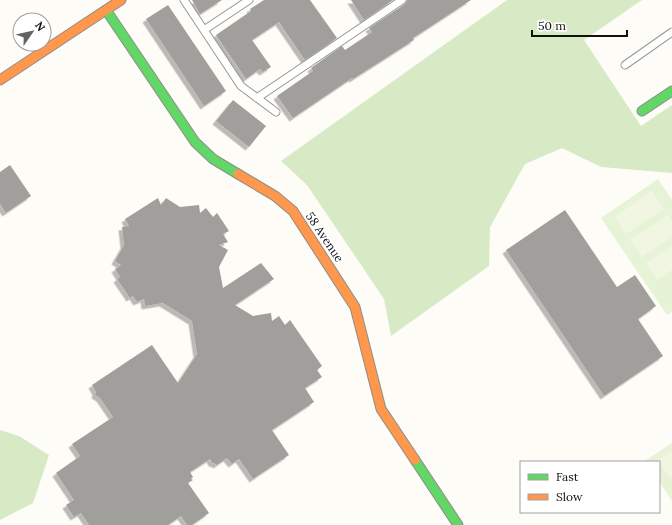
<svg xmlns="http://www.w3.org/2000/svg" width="672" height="525" font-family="Lora,serif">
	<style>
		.green { fill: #e7f3d7 }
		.forest { fill: #d8eac5 }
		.pitch { fill: #f0f6e1 }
		.building { fill: #a19f9c; filter: url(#shadow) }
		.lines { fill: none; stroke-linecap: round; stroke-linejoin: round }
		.lane-casing { stroke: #979795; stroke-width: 9 }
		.fast-casing { stroke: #8e8d8b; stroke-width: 11 }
		.slow-casing { stroke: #8e8d8b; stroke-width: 11 }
		.lane { stroke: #fffffe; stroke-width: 7 }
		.fast { stroke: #63d668; stroke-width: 9 }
		.slow { stroke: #ff974d; stroke-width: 9 }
		.labels { text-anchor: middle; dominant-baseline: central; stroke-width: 4; stroke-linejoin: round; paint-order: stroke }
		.street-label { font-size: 12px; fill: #111; stroke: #fff }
	</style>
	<defs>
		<filter id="shadow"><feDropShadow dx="-3.5" dy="3.5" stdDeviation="0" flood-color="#0004"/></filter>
	</defs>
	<rect width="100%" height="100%" fill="#fdfcf7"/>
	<!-- green -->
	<path class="green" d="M658,179L672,200V312L667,315L601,218Z
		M672,443V501L659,481V462H646L645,461Z"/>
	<!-- forest -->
	<path class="forest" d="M507,0H642L584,40L641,126L672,105V173L601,167L562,148L525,164L490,227L489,266L391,336L384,299L307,185L281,161Z
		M0,430L19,436L49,455L33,503L0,520Z"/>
	<!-- pitch -->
	<path class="pitch" d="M652,191L664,209L626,234L614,217Z
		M668,215L672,221V237L642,257L630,240Z
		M672,245V270L657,280L646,263Z
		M672,451V476L670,478L658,460Z"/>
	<!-- building -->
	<path class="building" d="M192,0H222L200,14Z
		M264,0H310L337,38L305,60L279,22L252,40L271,67L263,72L260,69L246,79L216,35L251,11L250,9Z
		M351,0H393L364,20Z
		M407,0H471L413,38L414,40L353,79L352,78L293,118L277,96L313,71L311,68L342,46L345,50L372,32L369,28L405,4Z
		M168,5L226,91L204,106L146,19Z
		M233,100L266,126L249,147L216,121Z
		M10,165L31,196L6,213L0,204V172Z
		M158,198L161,205L166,198L180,207L199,205L200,213L206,208L213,217L217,213L229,231L223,234L228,242L219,245L228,250L219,267L223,288L261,263L274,279L235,305L253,316L271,313L272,321L279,316L285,325L290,320L322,366L317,370L322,377L305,388L314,402L272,430L289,455L253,479L239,459L232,464L227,458L217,465L214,463L213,464L210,459L190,472L193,477L191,479L193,480L188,483L209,513L192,525H187L181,516L168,525H89L81,513L74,517L66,505L74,500L56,473L80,456L72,444L113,417L100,398L95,395L96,392L92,385L152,345L178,383L197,354L192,321L163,303L145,306L144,299L137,302L133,296L130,298L117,279L120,277L115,269L121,265L115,261L124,245L122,227L129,226L125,219Z
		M565,210L617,287L635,275L656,306L638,319L663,356L604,396L506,250Z"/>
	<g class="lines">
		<defs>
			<path id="lane" d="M184,0L241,86L276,112
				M204,30L249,0
				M625,65L672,32
				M257,98L402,0"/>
			<path id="fast" d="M106,10L195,142L213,159L238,174
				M642,111L672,91
				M415,460L458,525"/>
			<path id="slow" d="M0,80L121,0
				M238,174L275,196L293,211L355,307L381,409L415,460"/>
		</defs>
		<!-- lane casing -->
		<use href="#lane" class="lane-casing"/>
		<!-- fast casing -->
		<use href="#fast" class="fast-casing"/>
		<!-- slow casing -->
		<use href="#slow" class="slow-casing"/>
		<!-- lane -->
		<use href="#lane" class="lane"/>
		<!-- fast -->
		<use href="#fast" class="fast"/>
		<!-- slow -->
		<use href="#slow" class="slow"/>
	</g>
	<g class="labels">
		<!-- street labels -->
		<g class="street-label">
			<text transform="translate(325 237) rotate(56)">58 Avenue</text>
		</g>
	</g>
	<!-- legend -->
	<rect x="520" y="461" width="140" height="52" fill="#ffffff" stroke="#a0a0a0"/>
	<rect x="528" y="474" width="20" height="6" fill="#63d668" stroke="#a0a0a0"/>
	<text x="556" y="481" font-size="12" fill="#111111">Fast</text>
	<rect x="528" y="494" width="20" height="6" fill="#ff974d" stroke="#a0a0a0"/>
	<text x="556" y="501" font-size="12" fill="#111111">Slow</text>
	<!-- north arrow -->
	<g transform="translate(32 32) rotate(56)"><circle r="19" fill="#ffffff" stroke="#a0a0a0"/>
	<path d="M0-3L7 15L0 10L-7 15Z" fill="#646362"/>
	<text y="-6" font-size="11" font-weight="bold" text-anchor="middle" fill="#111111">N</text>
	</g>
	<!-- scale -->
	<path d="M532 30v6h95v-6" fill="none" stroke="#111111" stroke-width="2"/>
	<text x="538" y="30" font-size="12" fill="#111111" stroke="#ffffff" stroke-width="3" paint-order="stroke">50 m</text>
</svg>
